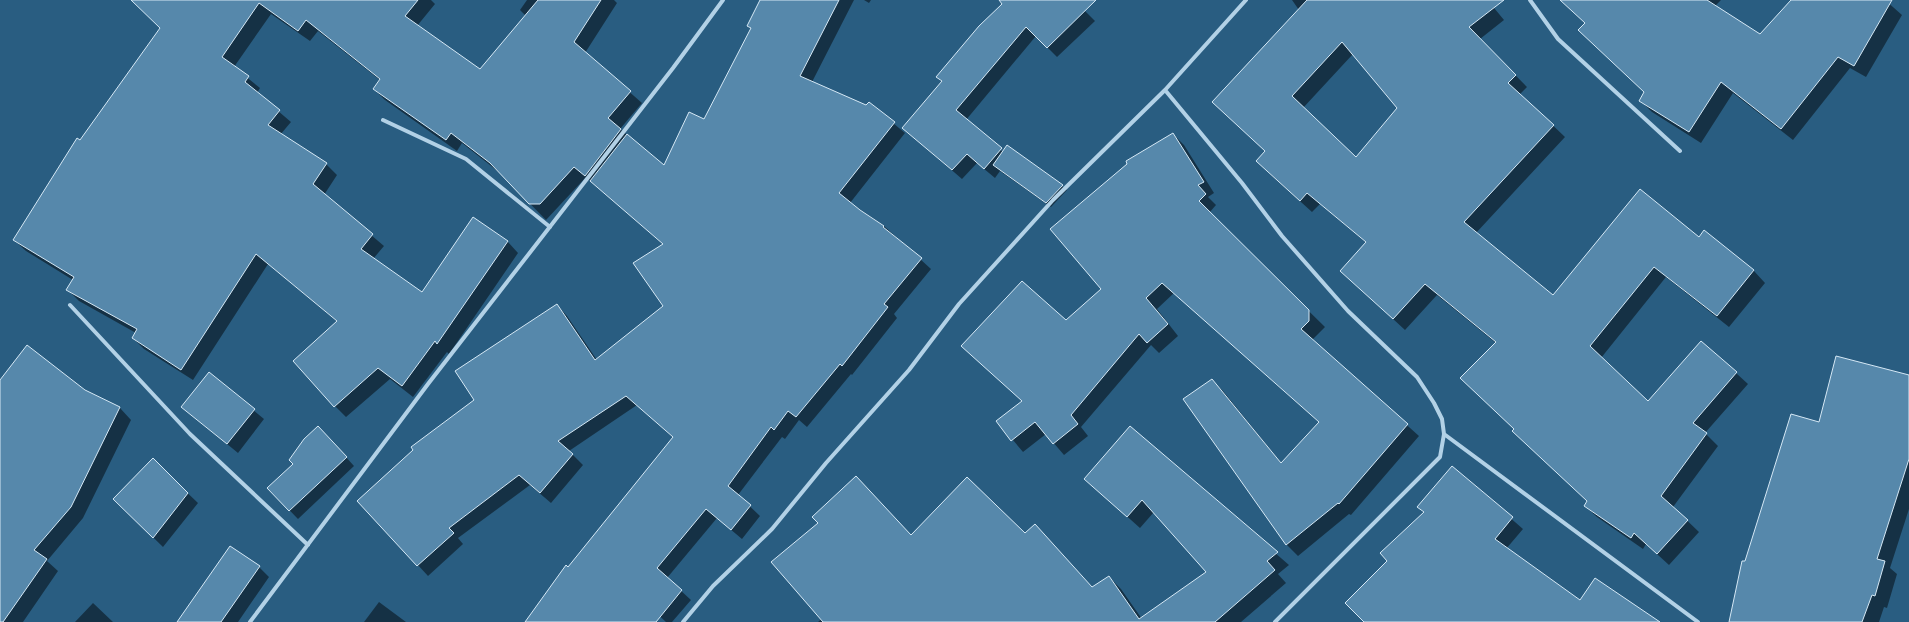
<svg xmlns="http://www.w3.org/2000/svg" width="1909" height="622" font-family="'Varela Round',sans-serif">
	<style>
		.shadow { fill: #0007; fill-rule: evenodd }
		.building { fill: #5688ab; stroke: #d5e8f5; fill-rule: evenodd }
		.lines { fill: none; stroke-linecap: round; stroke-linejoin: round }
		.minor { stroke: #b2d1e6; stroke-width: 4 }
	</style>
	<rect width="100%" height="100%" fill="#295d81"/>
	<!-- shadow -->
	<path class="shadow" d="M157,0H431L435,4L417,26L480,70L526,16L520,10L527,0H614L617,3L585,53L642,103L620,129L665,167L705,121L752,29L748,26L761,0H854L812,82L866,107L869,103L905,133L850,203L884,226L931,269L894,314L897,318L852,375L851,374L807,427L799,420L785,439L782,437L738,495L760,516L742,539L717,518L667,578L691,600L672,622H666L652,609L642,622H526L674,438L637,405L569,451L583,465L551,503L530,485L458,538L463,544L428,576L359,501L476,400L557,305L567,316L597,360L664,306L663,244L586,177L546,220L500,173L462,143L457,151L385,100L374,89L380,80L318,31L310,41L271,14L234,67L260,88L257,93L291,122L280,135L326,164L337,175L324,195L384,246L373,259L422,293L507,241L518,253L449,354L447,352L413,397L390,379L346,417L335,406L338,322L268,264L193,380L144,349L133,338L136,333L79,301L68,290L73,280L26,251L14,240L80,141L161,28Z
		M864,0H871L869,3Z
		M1007,0H1074L1095,21L1057,57L1036,36L966,120L1003,152L1007,146L1067,190L1051,207L1000,171L995,178L977,163L962,179L903,128L942,82L938,77Z
		M1292,0H1493L1490,3L1504,20L1480,39L1527,87L1520,94L1565,137L1476,233L1554,297L1699,238L1704,232L1754,271L1765,283L1729,327L1666,277L1601,358L1648,403L1736,373L1748,384L1705,433L1718,446L1673,507L1699,532L1669,565L1646,544L1643,549L1597,517L1585,506L1588,502L1515,429L1496,343L1437,295L1405,330L1341,271L1367,243L1320,204L1312,212L1269,173L1266,152L1299,10ZM1353,54L1399,108L1356,158L1303,108Z
		M1561,0H1721L1715,6L1760,36L1792,0H1885L1902,15L1866,77L1850,68L1793,140L1733,93L1701,143L1652,112L1640,100L1646,92L1586,23Z
		M1173,134L1184,145L1214,193L1208,197L1216,205L1209,213L1325,327L1312,340L1419,436L1351,515L1349,514L1298,556L1287,545L1185,399L1212,380L1223,391L1282,464L1319,422L1174,293L1157,309L1178,336L1159,353L1151,345L1081,427L1088,436L1064,455L1046,434L1023,452L997,421L1023,401L1066,322L1103,289Z
		M210,374L264,419L238,453L182,407Z
		M1909,376V509L1890,568L1897,574L1887,608L1884,607L1879,622H1733L1746,562L1820,424Z
		M0,381L85,391L120,408L131,420L83,518L47,561L58,571L23,622H0Z
		M1130,427L1289,565L1278,574L1286,583L1241,622H818L911,536L1025,534L1035,526L1093,588L1109,577L1121,589L1142,619L1208,573L1154,512L1140,528L1085,479Z
		M326,435L354,466L298,519L268,488Z
		M153,460L198,503L163,547L114,499Z
		M1452,467L1523,529L1506,549L1524,622H1366L1388,561L1425,513L1419,507Z
		M230,547L259,567L269,577L238,622H179Z
		M379,602L406,622H364Z
		M93,603L113,622H75Z"/>
	<!-- building -->
	<path class="building" d="M131,0H418L405,16L480,69L538,0H601L574,42L631,91L608,118L621,129L585,176L574,167L540,204H529L490,163L451,133L446,140L373,89L380,79L306,20L298,31L259,3L222,57L249,76L245,82L280,110L268,125L327,163L313,184L373,234L361,249L422,292L473,217L508,241L437,344L435,341L402,386L378,368L334,407L293,361L337,321L256,254L181,370L132,338L137,329L66,290L74,277L13,240L77,138L80,140L160,28Z
		M760,0H839L800,76L866,105L869,102L895,122L839,193L860,210L884,226L883,227L922,258L884,304L888,307L842,366L840,364L796,417L788,411L774,430L771,427L728,486L751,505L731,530L706,509L657,568L682,590L656,622H525L566,565L568,567L673,437L626,396L558,441L573,454L540,493L519,475L449,528L454,533L417,566L357,501L413,450L411,447L474,400L455,371L557,304L595,360L663,306L633,263L663,244L590,181L627,134L664,165L689,112L704,119L751,28L747,26Z
		M999,0H1096L1047,48L1026,27L956,110L1002,148L984,169L967,154L952,170L902,128L942,81L936,77L979,26L1002,4Z
		M1307,0H1504L1469,27L1516,75L1508,83L1554,125L1464,222L1553,295L1640,189L1699,237L1704,230L1754,270L1717,316L1654,267L1590,346L1648,401L1701,341L1737,372L1693,423L1707,433L1661,496L1688,520L1657,554L1634,533L1631,538L1584,506L1587,501L1512,431L1514,429L1460,378L1496,342L1425,284L1393,319L1340,271L1366,242L1307,193L1300,201L1256,161L1265,151L1212,102ZM1342,42L1397,108L1356,157L1292,96Z
		M1560,0H1707L1760,34L1791,0H1892L1854,66L1838,57L1781,129L1721,82L1689,132L1639,101L1644,92L1578,30L1585,23Z
		M1173,133L1204,182L1198,185L1206,194L1199,201L1309,310V321L1301,329L1408,424L1339,504L1338,503L1286,545L1183,399L1212,379L1281,463L1319,422L1162,283L1146,298L1168,324L1147,343L1139,334L1071,415L1078,424L1053,444L1035,422L1011,441L996,421L1022,401L961,346L1022,281L1066,320L1101,289L1050,229L1127,164L1126,161Z
		M1007,145L1063,185L1046,203L993,165Z
		M27,345L85,390L120,407L71,507L34,550L47,559L3,622H0V380Z
		M1836,356L1909,375V459L1877,559L1885,561L1875,596L1872,595L1862,622H1729L1742,561H1745L1791,414L1819,422Z
		M209,372L255,409L227,444L181,407Z
		M318,426L347,457L289,511L267,488L293,464L289,460L304,439Z
		M1130,426L1278,552L1267,561L1275,570L1215,622H823L771,562L818,523L812,517L856,476L911,535L967,477L1025,533L1035,524L1092,587L1109,576L1139,619L1206,572L1142,500L1127,517L1084,479Z
		M153,458L188,493L153,538L113,499Z
		M1452,466L1513,517L1495,539L1580,600L1595,578L1660,622H1364L1345,603L1387,561L1380,553L1424,512L1417,507Z
		M230,546L260,566L221,622H177Z"/>
	<g class="lines">
		<!-- minor -->
		<path class="minor" d="M1530,0L1558,39L1680,151
			M1165,90L1242,183L1282,236L1348,311L1417,377L1434,403L1442,419L1444,434L1440,457L1275,622
			M383,120L466,159L550,227
			M70,305L190,434L308,545
			M1444,434L1698,622
			M250,622L428,384L673,68L723,0
			M683,622L713,586L772,529L826,463L909,370L959,304L1053,200L1165,90L1246,0"/>
	</g>
</svg>
